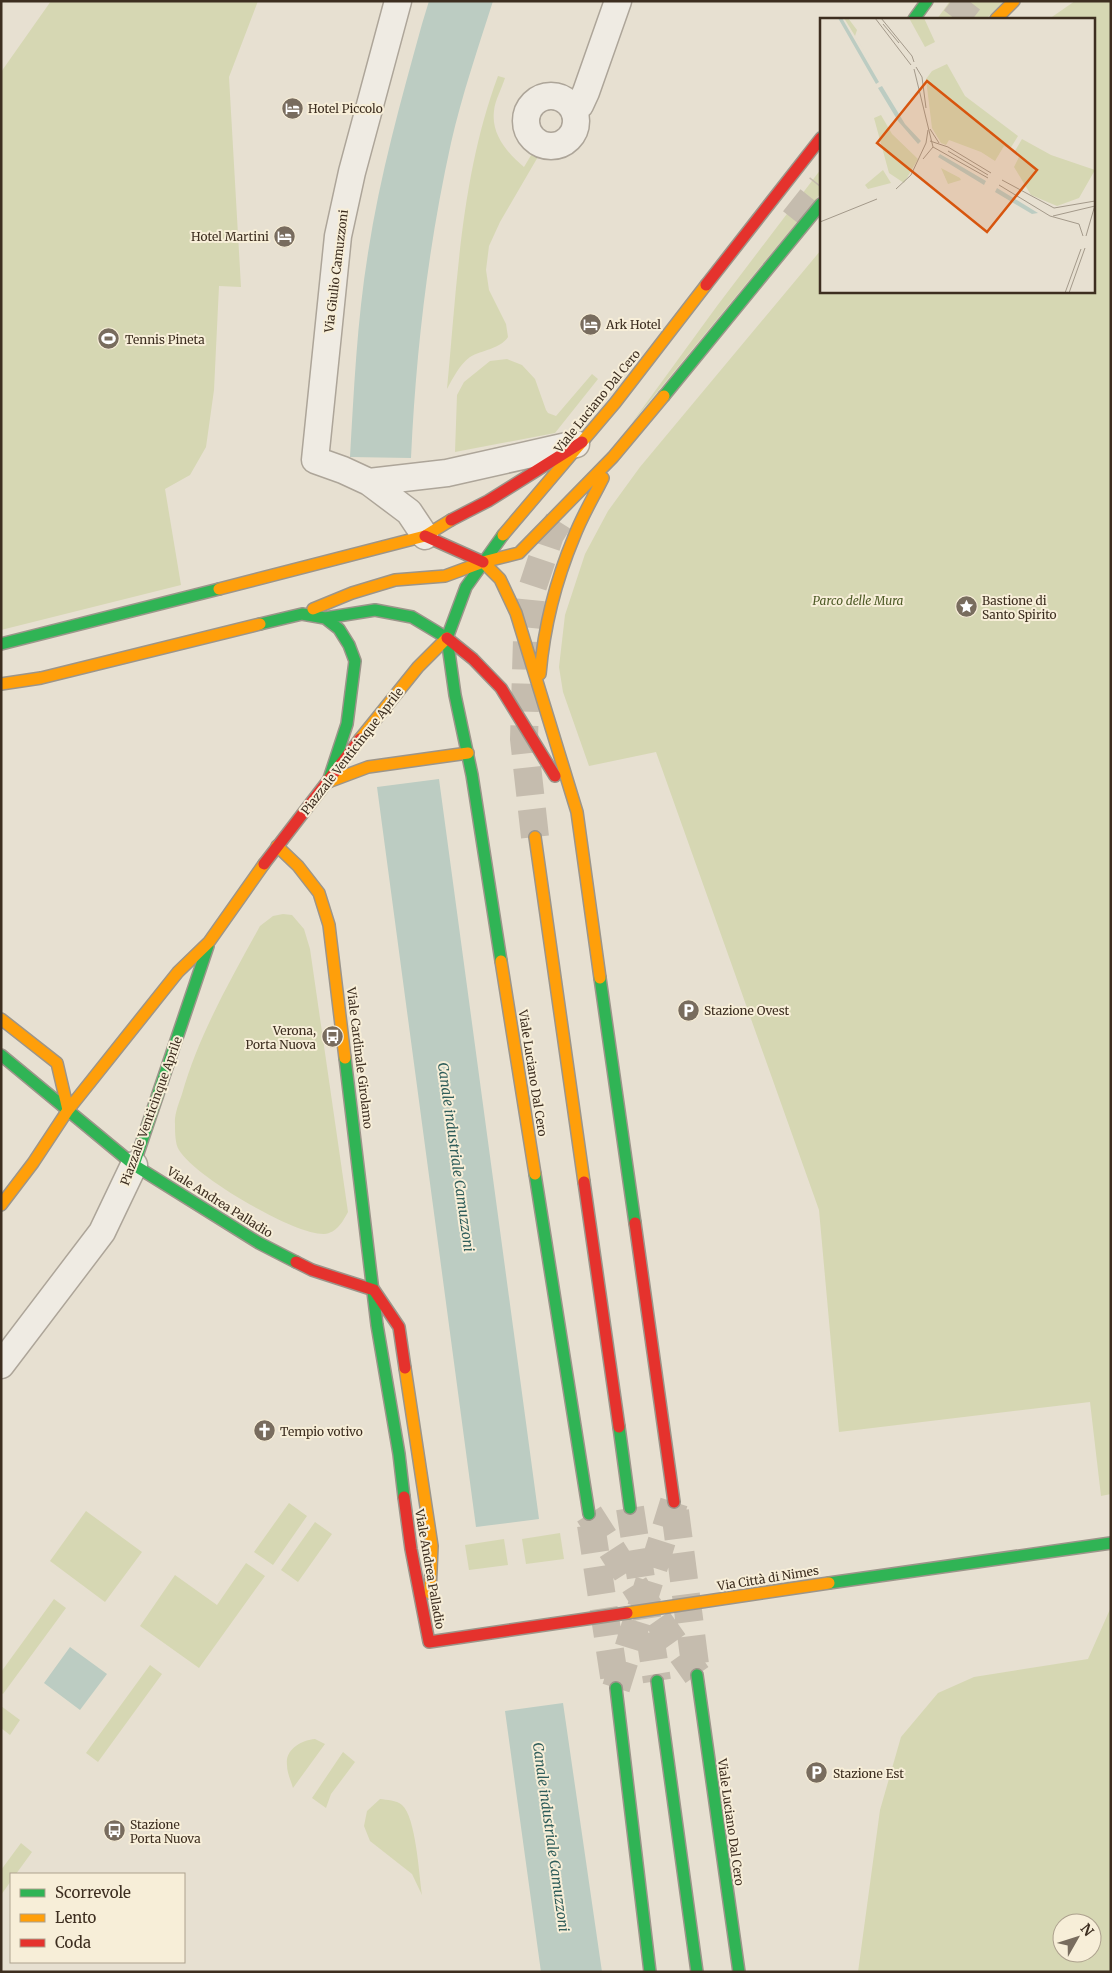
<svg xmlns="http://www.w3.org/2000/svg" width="1112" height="1973" font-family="Merriweather,serif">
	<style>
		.green { fill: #d6d7b3; fill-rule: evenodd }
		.water { fill: #bcccc2 }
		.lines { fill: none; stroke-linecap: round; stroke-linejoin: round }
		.primary-tunnel { stroke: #c5bcae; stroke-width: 28; stroke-dasharray: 28 14; stroke-linecap: butt }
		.street-casing { stroke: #ada599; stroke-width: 29 }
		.fast-casing { stroke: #9c958a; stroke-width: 14 }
		.slow-casing { stroke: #9c958a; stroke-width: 14 }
		.jam-casing { stroke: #9c958a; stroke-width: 14 }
		.street { stroke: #efebe3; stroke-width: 26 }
		.fast { stroke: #30b455; stroke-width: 11 }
		.slow { stroke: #ff9f0a; stroke-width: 11 }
		.jam { stroke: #e5322d; stroke-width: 11 }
		.labels { text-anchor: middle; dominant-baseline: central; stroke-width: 4; stroke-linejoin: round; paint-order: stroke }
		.poi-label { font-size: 12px; fill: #3d2e20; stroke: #f7eed8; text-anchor: start }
		.street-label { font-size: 12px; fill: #3d2e20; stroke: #f7eed8 }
		.park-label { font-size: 12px; font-style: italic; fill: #4d5a26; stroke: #f7eed8 }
		.water-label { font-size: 14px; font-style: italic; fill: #2f5d5a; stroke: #f7eed8 }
		.inset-road { fill: none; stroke: #a3998a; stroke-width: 1 }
		.view { fill: #d7550e; fill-opacity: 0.15; stroke: #d7550e; stroke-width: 2.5 }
		.inset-edge { fill: none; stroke: #3d2e20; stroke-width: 2.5 }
	</style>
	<rect width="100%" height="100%" fill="#e7e0d1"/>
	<!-- green -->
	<path class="green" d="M51,1H258L229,77L241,287L219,286L214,390L206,447L190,475L165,489L181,585L1,630V72Z
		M950,1H1004L986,19H937Z
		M1075,1H1111V1494L1101,1496L1090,1402L839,1432L819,1210L656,752L589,766L563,692L559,667L565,615L585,554L608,511L640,467L821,250V291H1093V19H1049Z
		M498,76L505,78C502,88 495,100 494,111C491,134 507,153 524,167L533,152L539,155L500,222L489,246L486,270L489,290L506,324L508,337C500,349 482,350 470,357C460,364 453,378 447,389C457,284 461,175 498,76Z
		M821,169V193L631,424L717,306Z
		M507,359L522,365L535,379L546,410L548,413L556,416L592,374L598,379L555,433L455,452L457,395L464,382L490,361Z
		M283,914L292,915L304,929L310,949L348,1212C343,1221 337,1233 324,1234C294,1235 194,1176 179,1150C175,1144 175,1131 175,1124C174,1115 179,1103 182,1094C199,1034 230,981 260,926L273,916Z
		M289,1503L307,1516L273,1565L254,1552Z
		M86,1511L142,1552L105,1602L50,1561Z
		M315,1522L332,1534L298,1582L281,1570Z
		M560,1533L564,1559L526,1564L522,1539Z
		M504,1539L508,1565L469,1570L465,1545Z
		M246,1563L265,1576L199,1668L140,1626L175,1575L217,1605Z
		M54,1599L66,1608L3,1694L1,1693V1672Z
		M1111,1607V1972H858L880,1810L901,1737L938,1693L974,1677L1088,1659ZM1062,1923H1092V1953H1062Z
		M150,1665L162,1674L98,1762L86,1753Z
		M1,1706L20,1720L10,1735L1,1728Z
		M315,1739L325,1744L293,1788C291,1781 287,1773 287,1765C285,1749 302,1740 315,1739Z
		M343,1752L355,1762L331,1794L326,1808L312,1798Z
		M380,1799C387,1800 396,1800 402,1805C416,1817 419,1875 422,1895L412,1874L370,1841L364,1826L367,1811Z
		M21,1843L32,1852L16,1874H11V1881L1,1895V1870Z"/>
	<!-- water -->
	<path class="water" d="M429,1H493C478,48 462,95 451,143C428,247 416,351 411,458L350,457C354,389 357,321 368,253C380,175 401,100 422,24Z
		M439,779L539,1519L476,1527L377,787Z
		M70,1647L107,1674L80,1710L44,1683Z
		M563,1703L602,1972H541L505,1711Z"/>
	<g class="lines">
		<!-- primary-tunnel -->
		<path class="primary-tunnel" d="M955,19L969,1
			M794,220L821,186
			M535,837L524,739L527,639L532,589L550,535L565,511
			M630,1508L657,1681
			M675,1511L696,1672
			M589,1514L644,1600L697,1675
			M591,1525L615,1683
			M616,1688L674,1502"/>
		<defs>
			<path id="street" d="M398,1L352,172L338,236L315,460L343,470L369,482L409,512L425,536
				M526 121a25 25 0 1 1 50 0a25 25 0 1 1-50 0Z
				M574,110L580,105L586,92L618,1
				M369,482L447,473L576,444
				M1,1365L102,1232L134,1165"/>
			<path id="fast" d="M914,19L927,1
				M664,396L821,204
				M325,618L339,629L349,645L355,661L347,724L328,782
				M260,624L302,614L325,618L375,610L412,617L447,638
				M1,644L219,589
				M501,961L472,775L455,695L447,638L466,587L503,535
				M600,978L635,1223
				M1,1055L134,1165L259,1243L296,1262
				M345,1058L377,1325L399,1454L404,1497
				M134,1165L208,946
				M535,1174L589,1514
				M619,1427L630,1508
				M829,1583L1111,1543
				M697,1675L739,1972
				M657,1681L697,1972
				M616,1688L650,1972"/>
			<path id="slow" d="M996,19L1014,1
				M503,535L615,403L706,285
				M483,562L500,579L516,613L577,812L600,978
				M483,562L519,553L613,457L664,396
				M219,589L425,536L451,520
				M313,609L352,593L395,580L445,576L483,562
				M540,674C544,627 556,580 574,537C582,516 593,498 603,478
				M1,684L41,678L260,624
				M360,739L418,667L447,638
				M328,782L368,767L468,753
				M535,837L584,1182
				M277,846L298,866L319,893L329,925L345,1058
				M501,961L535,1174
				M1,1019L57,1063L68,1110
				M1,1205L33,1163L68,1110L178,972L209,942L264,864
				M405,1368L432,1546L430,1593
				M627,1613L829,1583"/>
			<path id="jam" d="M706,285L821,138
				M451,520L488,501L582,442
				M425,536L483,562
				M447,638L473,659L501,688L555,776
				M264,864L360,739
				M584,1182L619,1427
				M635,1223L674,1502
				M296,1262L312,1270L374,1290L399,1327L405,1368
				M404,1497L411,1549L429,1642
				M429,1642L627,1613"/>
		</defs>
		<!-- street casing -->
		<use href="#street" class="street-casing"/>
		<!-- fast casing -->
		<use href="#fast" class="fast-casing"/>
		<!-- slow casing -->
		<use href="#slow" class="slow-casing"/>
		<!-- jam casing -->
		<use href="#jam" class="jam-casing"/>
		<!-- street -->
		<use href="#street" class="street"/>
		<!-- fast -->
		<use href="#fast" class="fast"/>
		<!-- slow -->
		<use href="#slow" class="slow"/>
		<!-- jam -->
		<use href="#jam" class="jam"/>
	</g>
	<!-- icons -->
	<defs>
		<symbol id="hotel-disc" viewBox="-11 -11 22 22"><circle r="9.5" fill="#786c5e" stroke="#f7eed8"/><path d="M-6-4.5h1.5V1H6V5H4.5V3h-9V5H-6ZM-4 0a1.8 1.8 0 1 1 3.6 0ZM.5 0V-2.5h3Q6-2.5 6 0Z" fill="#fff"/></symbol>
		<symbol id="stadium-disc" viewBox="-11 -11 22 22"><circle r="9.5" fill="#786c5e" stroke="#f7eed8"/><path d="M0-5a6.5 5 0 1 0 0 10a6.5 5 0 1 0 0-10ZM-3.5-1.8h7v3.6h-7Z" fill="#fff"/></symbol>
		<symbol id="sight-disc" viewBox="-11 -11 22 22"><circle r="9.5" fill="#786c5e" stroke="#f7eed8"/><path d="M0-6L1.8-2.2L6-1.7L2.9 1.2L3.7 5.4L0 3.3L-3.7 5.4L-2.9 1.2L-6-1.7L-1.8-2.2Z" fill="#fff"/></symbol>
		<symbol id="parking-disc" viewBox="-11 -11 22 22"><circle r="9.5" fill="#786c5e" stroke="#f7eed8"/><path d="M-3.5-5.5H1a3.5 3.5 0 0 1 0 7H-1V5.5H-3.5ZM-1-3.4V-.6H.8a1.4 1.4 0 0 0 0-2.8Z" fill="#fff"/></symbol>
		<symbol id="bus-disc" viewBox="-11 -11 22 22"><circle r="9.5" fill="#786c5e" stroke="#f7eed8"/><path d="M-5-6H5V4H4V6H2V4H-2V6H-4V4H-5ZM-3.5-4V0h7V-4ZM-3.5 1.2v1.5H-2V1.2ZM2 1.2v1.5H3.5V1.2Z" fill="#fff"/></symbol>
		<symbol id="church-disc" viewBox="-11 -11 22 22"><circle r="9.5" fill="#786c5e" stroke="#f7eed8"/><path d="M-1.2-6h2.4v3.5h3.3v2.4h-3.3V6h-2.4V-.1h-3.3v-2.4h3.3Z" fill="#fff"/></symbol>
	</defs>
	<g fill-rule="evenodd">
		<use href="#hotel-disc" x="280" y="96" width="25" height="25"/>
		<use href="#hotel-disc" x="272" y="224" width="25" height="25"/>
		<use href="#hotel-disc" x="578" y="312" width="25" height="25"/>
		<use href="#stadium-disc" x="96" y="326" width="25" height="25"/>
		<use href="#sight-disc" x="954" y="594" width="25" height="25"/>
		<use href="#parking-disc" x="676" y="998" width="25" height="25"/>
		<use href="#bus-disc" x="320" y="1024" width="25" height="25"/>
		<use href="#church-disc" x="252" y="1418" width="25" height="25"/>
		<use href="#parking-disc" x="804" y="1760" width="25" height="25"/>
		<use href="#bus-disc" x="102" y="1818" width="25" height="25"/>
	</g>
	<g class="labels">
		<!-- poi labels -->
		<g class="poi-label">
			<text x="308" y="108">Hotel Piccolo</text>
			<text x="269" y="236" text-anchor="end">Hotel Martini</text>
			<text x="606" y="324">Ark Hotel</text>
			<text x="125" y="339">Tennis Pineta</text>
			<text x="982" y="600">Bastione di<tspan x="982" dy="14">Santo Spirito</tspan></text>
			<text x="704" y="1010">Stazione Ovest</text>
			<text x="316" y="1030" text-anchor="end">Verona,<tspan x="316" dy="14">Porta Nuova</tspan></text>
			<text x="280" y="1431">Tempio votivo</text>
			<text x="833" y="1773">Stazione Est</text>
			<text x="130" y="1824">Stazione<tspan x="130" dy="14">Porta Nuova</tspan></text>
		</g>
		<!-- street labels -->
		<g class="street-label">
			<text transform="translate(336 271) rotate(-83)">Via Giulio Camuzzoni</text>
			<text transform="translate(597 401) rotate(-51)">Viale Luciano Dal Cero</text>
			<text transform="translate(352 751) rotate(-52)">Piazzale Venticinque Aprile</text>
			<text transform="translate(360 1058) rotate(83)">Viale Cardinale Girolamo</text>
			<text transform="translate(533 1073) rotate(81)">Viale Luciano Dal Cero</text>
			<text transform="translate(151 1111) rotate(-70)">Piazzale Venticinque Aprile</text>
			<text transform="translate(220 1202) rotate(32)">Viale Andrea Palladio</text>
			<text transform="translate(430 1569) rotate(80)">Viale Andrea Palladio</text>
			<text transform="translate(768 1578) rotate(-9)">Via Città di Nimes</text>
			<text transform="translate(731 1822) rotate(82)">Viale Luciano Dal Cero</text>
		</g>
		<!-- park labels -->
		<g class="park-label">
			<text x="858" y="600">Parco delle Mura</text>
		</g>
		<!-- water labels -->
		<g class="water-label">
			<text transform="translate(456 1157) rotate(82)">Canale industriale Camuzzoni</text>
			<text transform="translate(551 1837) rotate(82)">Canale industriale Camuzzoni</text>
		</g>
	</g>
	<!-- overview -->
	<g transform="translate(820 18)">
		<rect width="275" height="275" fill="#e7e0d1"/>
		<path d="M24,0H28L37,12L35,18L62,62ZM89,0H104L115,24L105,29ZM127,46L145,78L198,118L190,131L184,128L175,143L161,134L129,122L126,127L121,125L112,110L106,61L112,53ZM61,97L72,116L98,141L84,165L69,155L54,100ZM202,121L231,137L275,152L259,180L237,188L211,177L194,149L199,139L195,133ZM121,150L140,160L141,162L128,166ZM63,152L71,165L48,171L45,167Z" fill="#d6d7b3"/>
		<path d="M18,0H22L59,64L56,66ZM62,68L85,106L101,123L98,126L78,103L58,70ZM120,136L166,163L164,167L118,139ZM177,170L218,195L212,196L175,174Z" fill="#bcccc2"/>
		<path class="inset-road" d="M55,0L91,47M61,0L92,38L94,44M63,6L79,25M96,49L102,59L106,90M94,51L113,129L168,160M110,111L119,125M110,123L128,129L171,155M128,133L168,157M103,141L113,129M182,162L234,190L275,183M179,167L230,198L259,206L263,218M76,171L91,157L106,125L108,112M233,198L275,188M0,204L57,181M266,218L275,187M245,275L261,231M249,275L265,230"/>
		<path class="view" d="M107,63L217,152L167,214L57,125Z"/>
		<rect width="275" height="275" class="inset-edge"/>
	</g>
	<!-- border -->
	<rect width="1112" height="1973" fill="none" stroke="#3d2e20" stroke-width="5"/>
	<!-- legend -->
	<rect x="10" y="1873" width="175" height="90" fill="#f7eed8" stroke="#ada18e"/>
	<rect x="20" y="1889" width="25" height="8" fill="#30b455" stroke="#ada18e"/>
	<text x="55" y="1898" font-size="15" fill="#3d2e20">Scorrevole</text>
	<rect x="20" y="1914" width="25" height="8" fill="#ff9f0a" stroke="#ada18e"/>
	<text x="55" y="1923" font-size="15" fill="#3d2e20">Lento</text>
	<rect x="20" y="1939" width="25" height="8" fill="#e5322d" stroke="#ada18e"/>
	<text x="55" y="1948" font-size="15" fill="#3d2e20">Coda</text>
	<!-- north arrow -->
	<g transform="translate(1077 1938) rotate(51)"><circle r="24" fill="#f7eed8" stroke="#ada18e"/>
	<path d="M0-4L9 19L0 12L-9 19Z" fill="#786c5e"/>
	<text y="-8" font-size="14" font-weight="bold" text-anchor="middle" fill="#3d2e20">N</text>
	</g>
</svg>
